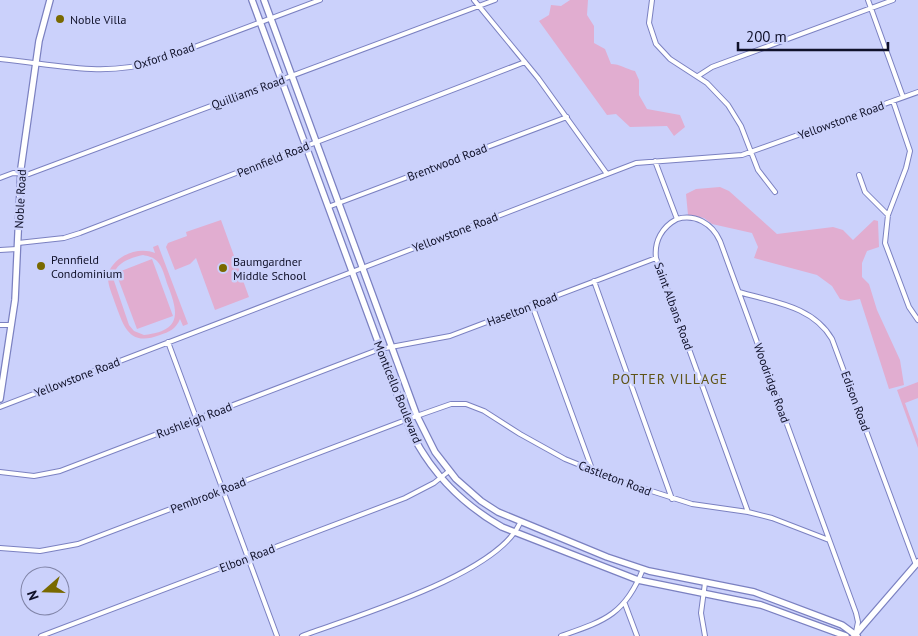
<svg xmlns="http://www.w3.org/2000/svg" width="918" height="636" font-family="'PT Sans',sans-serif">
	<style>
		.green { fill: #e1add0; fill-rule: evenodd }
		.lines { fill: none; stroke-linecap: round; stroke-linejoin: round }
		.street-casing { stroke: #7b81c1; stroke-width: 6 }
		.secondary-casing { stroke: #7b81c1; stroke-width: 8 }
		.street { stroke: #fff; stroke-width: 4 }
		.secondary { stroke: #fff; stroke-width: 5.5 }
		.poi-dot { fill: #796900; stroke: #cbd1fb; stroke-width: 2 }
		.labels { text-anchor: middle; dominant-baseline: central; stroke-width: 5; stroke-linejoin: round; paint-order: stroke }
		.poi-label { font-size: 12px; fill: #101129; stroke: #cbd1fb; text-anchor: start }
		.street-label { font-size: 12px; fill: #101129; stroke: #cbd1fb }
		.neighbourhood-label { font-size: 14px; letter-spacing: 1px; fill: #5f5417; stroke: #cbd1fb }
	</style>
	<rect width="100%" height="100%" fill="#cbd1fb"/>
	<!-- green -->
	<path class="green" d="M570,0H588L587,15L594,26V43L605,49L611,64C620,64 626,69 635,71L639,80V95L647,109L680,115L685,127L674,136L667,126L630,127L616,114L607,115L539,21L549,15L551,5L561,6Z
		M720,187L729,191L777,234L833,227L843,230L853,240L874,220L878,221L879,247L867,251L862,263V277L869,284L877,310L900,360L904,385L889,389L860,299L849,301L840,299L832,286L817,275L754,258L758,247L752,233L712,224L704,218L688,215L686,194L696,189Z
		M221,220L249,297L215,310L196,258L190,264L175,270L166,247L168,243L187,236L186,232Z
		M158,245L188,324L183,326L180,319C176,329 169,332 160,335C129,347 124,327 115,303C112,293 107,284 108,274C114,256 138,246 155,253L153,247ZM143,255C148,256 153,257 157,261C163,267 165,278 168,286C179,314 181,331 144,335L134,331L129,325L113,278C115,263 129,258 143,255Z
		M152,259L173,316L137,329L116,273Z
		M918,382V398L905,403L918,439V448L897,390Z"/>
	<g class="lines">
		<defs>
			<path id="street" d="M474,0L538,78L607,174
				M652,0L649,23L656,44L670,59L707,83L728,105L741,126L758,170L775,192
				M868,0L903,97
				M0,59C54,64 103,78 157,61L320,0
				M698,76L712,67L893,0
				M893,101L910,151L906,168L888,215L885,243L909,307L918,320
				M655,161L677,219C695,214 712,223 720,241L856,613L858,622L856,632
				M859,175L865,192L888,215
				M0,178L13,173L29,174L495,0
				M328,207L567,117
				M677,219C662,227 654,241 656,258L748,512
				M18,243L64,238L80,233L525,62
				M0,250L17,249
				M594,281L672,499
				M739,292C773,302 813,306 832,339L916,565
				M532,305L592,469
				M0,325H11
				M168,342L277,636
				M0,407L636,163L742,155L918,92
				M0,472L34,476L60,471L380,349L450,336L656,258
				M0,548L40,551L78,544L411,418L451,404H466L484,411L520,434L565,459L617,480L692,504L748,512L772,518L829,540
				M705,583L701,613L705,636
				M625,604L637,636
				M41,636L405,498L434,483L449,471
				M302,636C355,616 497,575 520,523
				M561,636C604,621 625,615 643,569"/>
			<path id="secondary" d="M252,0L412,434C433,475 462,504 502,527L638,580L761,605L846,636
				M264,0L417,416L435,452L456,479L481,501L498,512L607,557L649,571L754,592L842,625L857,636
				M0,399L15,300L21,168L39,41L50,0
				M854,636L918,562"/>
		</defs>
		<!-- street casing -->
		<use href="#street" class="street-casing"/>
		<!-- secondary casing -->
		<use href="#secondary" class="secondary-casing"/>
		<!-- street -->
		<use href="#street" class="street"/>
		<!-- secondary -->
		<use href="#secondary" class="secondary"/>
	</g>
	<!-- markers -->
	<g class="poi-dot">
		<circle cx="60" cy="19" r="5"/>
		<circle cx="41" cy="266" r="5"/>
		<circle cx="223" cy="268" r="5"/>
	</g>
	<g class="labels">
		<!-- poi labels -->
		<g class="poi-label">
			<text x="70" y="19">Noble Villa</text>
			<text x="51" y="259">Pennfield<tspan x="51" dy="14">Condominium</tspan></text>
			<text x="233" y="261">Baumgardner<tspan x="233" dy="14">Middle School</tspan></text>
		</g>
		<!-- street labels -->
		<g class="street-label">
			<text transform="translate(164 56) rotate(-18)">Oxford Road</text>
			<text transform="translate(248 92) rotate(-20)">Quilliams Road</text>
			<text transform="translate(841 120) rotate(-20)">Yellowstone Road</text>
			<text transform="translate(273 159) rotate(-22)">Pennfield Road</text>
			<text transform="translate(447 162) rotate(-21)">Brentwood Road</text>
			<text transform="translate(20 199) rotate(-87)">Noble Road</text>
			<text transform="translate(455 232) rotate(-21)">Yellowstone Road</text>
			<text transform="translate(674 306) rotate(70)">Saint Albans Road</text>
			<text transform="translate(522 309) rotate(-21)">Haselton Road</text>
			<text transform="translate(77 377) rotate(-21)">Yellowstone Road</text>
			<text transform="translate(772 383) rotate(70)">Woodridge Road</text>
			<text transform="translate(398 392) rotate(68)">Monticello Boulevard</text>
			<text transform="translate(856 401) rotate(70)">Edison Road</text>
			<text transform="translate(194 420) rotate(-21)">Rushleigh Road</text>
			<text transform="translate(615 478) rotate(21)">Castleton Road</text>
			<text transform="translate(208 495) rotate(-21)">Pembrook Road</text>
			<text transform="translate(247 558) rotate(-21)">Elbon Road</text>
		</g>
		<!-- neighbourhood labels -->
		<g class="neighbourhood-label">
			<text x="670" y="379">POTTER VILLAGE</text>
		</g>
	</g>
	<!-- north arrow -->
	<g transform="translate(45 591) rotate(250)"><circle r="24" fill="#cbd1fb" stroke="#8084a7"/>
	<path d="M0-4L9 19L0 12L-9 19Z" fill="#796900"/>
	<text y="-8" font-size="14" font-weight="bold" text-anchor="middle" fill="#101129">N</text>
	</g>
	<!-- scale -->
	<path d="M738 42v8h150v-8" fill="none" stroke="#101129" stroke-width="2.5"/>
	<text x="746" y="42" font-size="15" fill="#101129" stroke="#cbd1fb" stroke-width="4" paint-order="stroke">200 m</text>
</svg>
